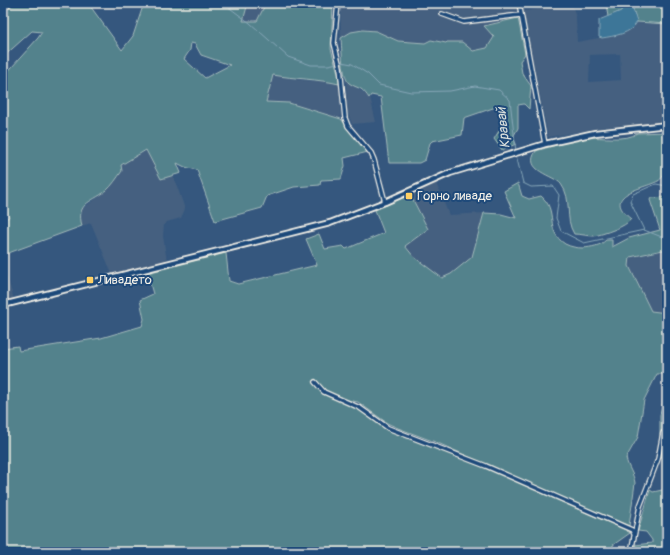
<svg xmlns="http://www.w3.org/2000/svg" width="670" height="555" font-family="Pangolin,sans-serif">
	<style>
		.built { fill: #446080; fill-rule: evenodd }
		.green { fill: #53828c; stroke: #a4baba; fill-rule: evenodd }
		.water { fill: #3e7698; stroke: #87a7b8 }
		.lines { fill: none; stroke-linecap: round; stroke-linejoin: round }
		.stream { stroke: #87a7b8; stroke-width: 1 }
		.street-casing { stroke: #f4f1e8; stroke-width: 6 }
		.secondary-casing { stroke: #f4f1e8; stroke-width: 8 }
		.street { stroke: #1f4a7a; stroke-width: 3.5 }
		.secondary { stroke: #1f4a7a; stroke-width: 4.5 }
		.poi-dot { fill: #ffd166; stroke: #1f4a7a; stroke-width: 1.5 }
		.labels { text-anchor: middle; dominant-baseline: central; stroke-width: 4; stroke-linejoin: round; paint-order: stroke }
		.poi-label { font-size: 13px; fill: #f4f1e8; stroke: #1f4a7a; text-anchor: start }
		.water-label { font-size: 14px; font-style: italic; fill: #d9dfdc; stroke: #1f4a7a }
	</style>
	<rect width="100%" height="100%" fill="#35577e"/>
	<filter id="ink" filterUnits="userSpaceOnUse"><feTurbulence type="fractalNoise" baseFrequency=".025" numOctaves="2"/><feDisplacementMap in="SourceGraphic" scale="8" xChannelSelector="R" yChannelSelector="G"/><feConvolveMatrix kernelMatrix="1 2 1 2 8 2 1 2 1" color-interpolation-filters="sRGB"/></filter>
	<g filter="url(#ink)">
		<!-- built -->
		<path class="built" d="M248,3H266L258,21H243Z
			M340,3H523L525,11L572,3L576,18L577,42L620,34L635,26L637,22L667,24V123L616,126L548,137L524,17L485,26L494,37L487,48L473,51L462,42H448L447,43L431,40L425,43L398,41L363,30L351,32L341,38ZM620,54L621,80L589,82L590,55Z
			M273,75L303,80L325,81L339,84L341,119L289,103L266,102Z
			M346,80L370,97L376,122L352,124L347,111Z
			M147,150L161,179L173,175L185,209L181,218L167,222L164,225L163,236L167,261L112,274L91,223L82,226L79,215L82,209L107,190L122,172L120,165Z
			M436,183L449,215L484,213L472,257L451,274L442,278L414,257L405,246L428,229L410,194Z
			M664,250L667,252V313H656L651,311L629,266L630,257Z
			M3,264L14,299L3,302Z"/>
		<!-- green -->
		<path class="green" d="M16,3H88L122,50L133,36L144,3H248L243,21H257L266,3H333L331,49L339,76V84C318,79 295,79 273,75L266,102L289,103L341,119L368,152L344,158L345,166L341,179L321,180L320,185L294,187L267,196L262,208L215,221L197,170L185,167L177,163L181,173L161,179L146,150L121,165L122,171C117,178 112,186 106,191C90,203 76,203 82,226L3,255V220L9,217L3,200V77L38,38L42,32L32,31L3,57V12ZM191,43L195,44L201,55L230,65L205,78L184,59L190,50Z
			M606,3H645L643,6L650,7L652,3H667V24L637,22L632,6L608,17Z
			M518,18L525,54L520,61L522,73L531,86L529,109L524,104L518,105V128L513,137L516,144L502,150L494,139L502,126L504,107L493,108L464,118L462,135L432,141L430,143L425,160L419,163H389L381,97L371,95L369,98C367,95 364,91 361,89C357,87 353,86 349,83C342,77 342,49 341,38L351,32L363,30L376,31L398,41L425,43L431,40L446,43L447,42H462L473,51L487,48L494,37L484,26Z
			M667,132C667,142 670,160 667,169C666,172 661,180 658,181C643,189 600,194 631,219C626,227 603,234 594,236C588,236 580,234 574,234C564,218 573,200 561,184C554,175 522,171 536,151C553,146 571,140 588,138C601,136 627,142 637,133Z
			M518,183L522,196L529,199L541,196C559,211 544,230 565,244C571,247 577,248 583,248C592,247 600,246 606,240H612V247L629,238L660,230L650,200L651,198L667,197V252L663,250L630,257L629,266L651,311L667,313V374H657L644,400L638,437L626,458C628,468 634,474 635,483L629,526L557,496L438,443L398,428L387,423L358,402L347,400L361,406L388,426L435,445L575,508L626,530L630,533L613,545V552H3V348L18,346L19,351L101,338L142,326L144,319L140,300L153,294L147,273L226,253L229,281L238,284L317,265L306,239L319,234L325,249L343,246L346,249L384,233L375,210L410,194L428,229L405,246L414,257L442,278L451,274L472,257L484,213L501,214L516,218L504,191Z
			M667,382V456L660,457V415Z
			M667,489V552H634L635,545L652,543V540L646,532L638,531L650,490L653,492Z"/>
		<!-- water -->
		<path class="water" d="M629,4L632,6L637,22C631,34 614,36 602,38L599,37V20L621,11L623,7Z"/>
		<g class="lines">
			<!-- stream -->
			<path class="stream" d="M223,3L250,23L288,57L311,65H328L338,63
				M341,62L352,64L368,74L379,85L411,92L450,91L475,86L499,90L510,100L516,152
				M516,155L523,183L531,187L553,186L559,195L556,218L561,231L584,243L644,230L630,201L633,194L656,184L667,186
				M644,230L667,239"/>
			<defs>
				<path id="street" d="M338,3L334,43L340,67L345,118L348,126L371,153L374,160L385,202
					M519,3L545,144
					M442,14L464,22L520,15
					M315,382L324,392L360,408L388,428L486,466L632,530L634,534
					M280,552L285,550L297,552
					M631,552L640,506L658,459L663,433"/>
				<path id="secondary" d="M3,305L330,223L385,202L450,173L545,144L595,133L667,125"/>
			</defs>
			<!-- street casing -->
			<use href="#street" class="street-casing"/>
			<!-- secondary casing -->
			<use href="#secondary" class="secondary-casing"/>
			<!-- street -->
			<use href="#street" class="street"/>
			<!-- secondary -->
			<use href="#secondary" class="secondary"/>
		</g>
	</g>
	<!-- markers -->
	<g class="poi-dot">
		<rect x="405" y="192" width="8" height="8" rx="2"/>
		<rect x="86" y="276" width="8" height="8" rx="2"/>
	</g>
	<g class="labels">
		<!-- poi labels -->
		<g class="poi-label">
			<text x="417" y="196">Горно ливаде</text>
			<text x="98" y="280">Ливадето</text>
		</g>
		<!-- water labels -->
		<g class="water-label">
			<text transform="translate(503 128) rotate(-96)">Кравай</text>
		</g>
	</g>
	<!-- margin -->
	<rect width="670" height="555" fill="none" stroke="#1f4a7a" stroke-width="16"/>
	<rect x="8" y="8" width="654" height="539" fill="none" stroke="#f4f1e8" stroke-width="1.5" filter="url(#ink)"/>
</svg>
